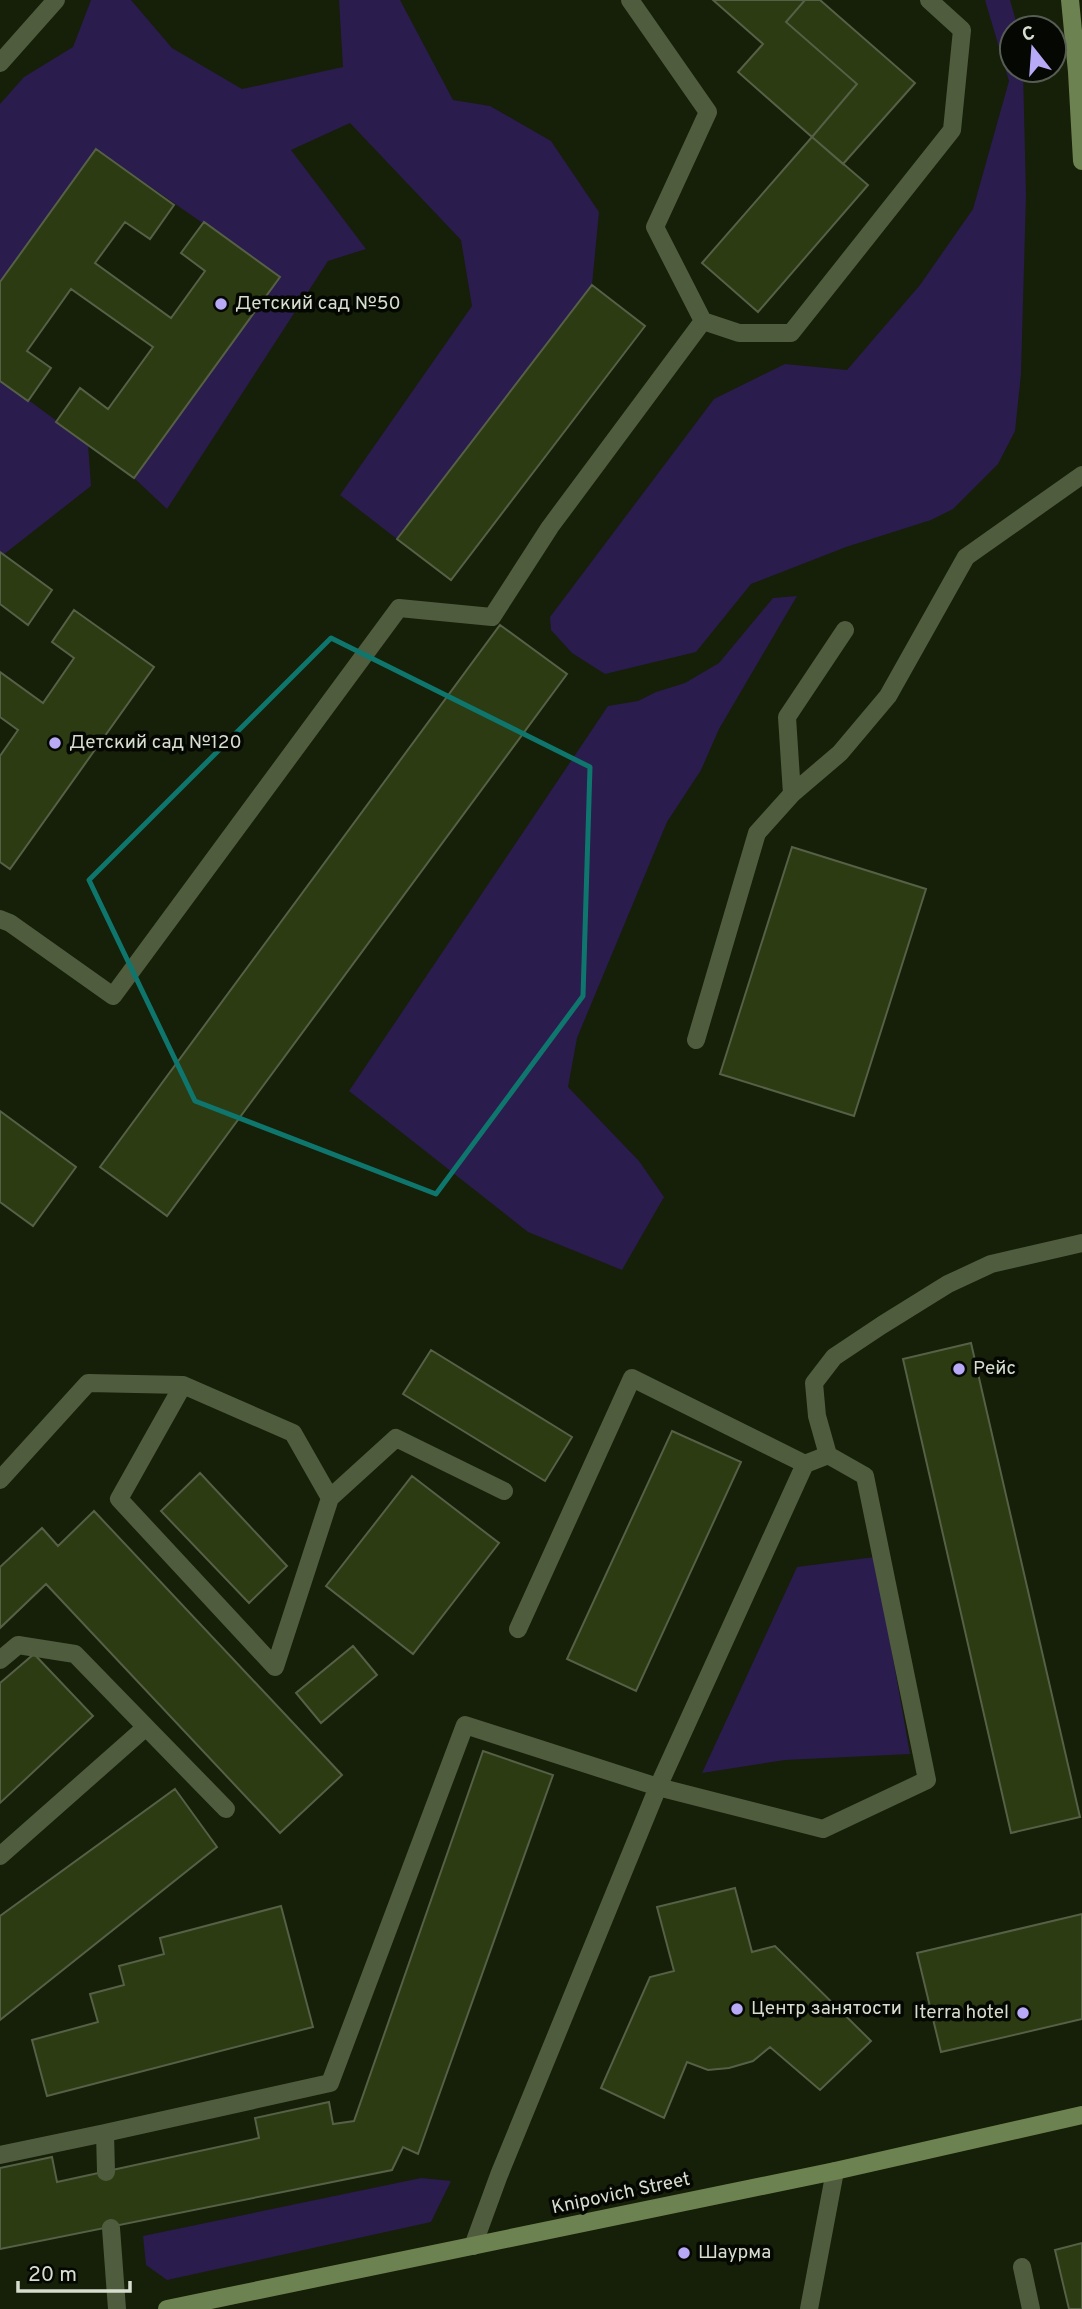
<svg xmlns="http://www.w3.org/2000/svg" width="1082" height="2309" font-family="Overpass,sans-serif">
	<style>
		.green { fill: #2a1c4d }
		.building { fill: #2c3b12; stroke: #556046; stroke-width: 2 }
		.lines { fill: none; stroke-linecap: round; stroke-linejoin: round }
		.service { stroke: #505c3e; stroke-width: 18 }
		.secondary { stroke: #6d8251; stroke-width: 18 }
		.marked { fill: none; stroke: #0f766e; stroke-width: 5; stroke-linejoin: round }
		.poi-dot { fill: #b9aaf7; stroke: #040702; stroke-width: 2.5 }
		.labels { text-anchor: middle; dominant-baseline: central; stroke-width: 7; stroke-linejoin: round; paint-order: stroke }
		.poi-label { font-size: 19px; fill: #d7decf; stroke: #040702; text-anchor: start }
		.street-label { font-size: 19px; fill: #d7decf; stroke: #040702 }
	</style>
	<rect width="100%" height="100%" fill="#161f07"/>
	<!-- green -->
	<path class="green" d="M91,0H131L172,48L242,89L343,67L339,0H400L453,100L490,106L551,141L599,212L592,285L397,539L340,495L472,306L461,240L350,123L291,150L366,249L328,261L167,509L134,478L279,276L96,149L0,282V104L24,77L73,47Z
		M985,0H1010L1018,28H1012V70H1023L1026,195L1021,374L1015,431L998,464L953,509L931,520L846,547L751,584L696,652L605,674L572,653L551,630L550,617L714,399L785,364L847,370L920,285L973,209L1009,81Z
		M0,379L88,444L91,486L3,555L0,552Z
		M797,596L719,729L701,770L667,822L577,1038L568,1087L639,1161L664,1197L622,1270L528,1232L349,1091L608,706L638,701L656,692L685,683L719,663L773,598Z
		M875,1557L910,1754L785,1760L702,1773L797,1567Z
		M421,2178L451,2181L431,2222L167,2280L146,2265L143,2236Z"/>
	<!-- building -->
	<path class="building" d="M713,0H805L786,22L857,84L812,137L738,72L763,44Z
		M805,0H820L915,83L843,164L812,137L857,84L786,22Z
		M812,137L868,185L758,312L702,263Z
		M96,149L174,205L150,239L125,222L95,263L171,318L205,271L181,253L204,222L280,277L134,478L56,422L80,388L108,409L153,347L71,289L27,351L51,368L28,401L0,381V282Z
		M592,285L645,326L451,580L397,539Z
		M0,552L52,590L28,625L0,604Z
		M74,610L154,667L10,869L0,862V756L18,730L0,717V672L43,703L74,658L52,642Z
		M500,625L567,674L167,1216L100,1167Z
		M792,847L926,889L854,1116L720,1074Z
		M0,1111L76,1167L33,1226L0,1202Z
		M971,1343L1080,1817L1011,1833L903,1359Z
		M431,1350L572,1437L545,1481L403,1394Z
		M672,1431L741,1462L636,1691L567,1659Z
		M200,1473L287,1566L249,1603L161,1511Z
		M412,1476L499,1543L413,1654L326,1586Z
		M94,1511L342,1775L280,1833L46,1584L0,1628V1567L42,1528L58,1546Z
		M353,1646L377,1675L321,1723L296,1693Z
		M34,1654L93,1716L0,1803V1683Z
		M483,1751L553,1775L418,2154L403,2147L392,2170L0,2249V2168L52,2157L57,2182L259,2138L255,2118L329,2102L333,2124L354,2121Z
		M175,1789L217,1847L0,2020V1916Z
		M735,1888L752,1952L775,1946L871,2041L820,2090L770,2047L753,2061L729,2068L708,2070L687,2062L664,2118L601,2088L650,1977L674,1971L657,1907Z
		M281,1906L313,2027L47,2096L32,2040L98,2022L90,1994L124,1985L119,1966L164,1954L160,1938Z
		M1082,1914V2019L941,2052L917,1953Z
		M1082,2243V2309H1069L1055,2250Z"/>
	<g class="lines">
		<!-- service -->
		<path class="service" d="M630,0L708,112L655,227L703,321
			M0,63L56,0
			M792,794L787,717L845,630
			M0,919L10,923L113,996L399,608L492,617L550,527L703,321L739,333H791L952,130L962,30L929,0
			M696,1040L757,833L792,794L840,753L888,696L966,557L1082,475
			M828,1455L817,1416L814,1383L834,1357L882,1325L948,1284L991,1264L1082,1243
			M0,1480L88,1383L183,1385L293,1433L330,1498L275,1667L119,1499L183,1385
			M330,1498L396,1438L504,1491
			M518,1629L632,1378L805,1464
			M0,1660L18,1645L75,1654L146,1727
			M0,1856L146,1727L226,1809
			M0,2155L105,2133
			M106,2172L105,2133L330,2083L465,1725L658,1787L823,1829L927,1780L865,1476L828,1455L805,1464L658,1787L499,2175L473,2246
			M111,2228L117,2309
			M1022,2267L1031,2309
			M809,2309L835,2171"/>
		<!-- secondary -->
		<path class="secondary" d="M1070,0L1077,72L1082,161
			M167,2309L835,2171L1082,2115"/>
	</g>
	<!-- marked area -->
	<path class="marked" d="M331,638L590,767L583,996L436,1194L195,1101L89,880Z"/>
	<!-- markers -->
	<g class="poi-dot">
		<circle cx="221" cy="304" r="7"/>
		<circle cx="55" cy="743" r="7"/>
		<circle cx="959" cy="1369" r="7"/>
		<circle cx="737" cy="2009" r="7"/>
		<circle cx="1023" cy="2013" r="7"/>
		<circle cx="684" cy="2253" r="7"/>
	</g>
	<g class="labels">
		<!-- poi labels -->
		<g class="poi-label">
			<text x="235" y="304">Детский сад №50</text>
			<text x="69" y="743">Детский сад №120</text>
			<text x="973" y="1369">Рейс</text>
			<text x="751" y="2009">Центр занятости</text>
			<text x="1009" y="2013" text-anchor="end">Iterra hotel</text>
			<text x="698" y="2253">Шаурма</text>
		</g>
		<!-- street labels -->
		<g class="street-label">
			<text transform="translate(621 2194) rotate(-12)">Knipovich Street</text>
		</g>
	</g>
	<!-- north arrow -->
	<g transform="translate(1033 49) rotate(343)"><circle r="33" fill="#040702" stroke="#585d54" stroke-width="2"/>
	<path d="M0-5L12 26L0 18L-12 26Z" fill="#b9aaf7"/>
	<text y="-10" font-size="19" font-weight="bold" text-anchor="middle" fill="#d7decf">С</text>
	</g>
	<!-- scale -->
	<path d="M18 2281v10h112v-10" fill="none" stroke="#d7decf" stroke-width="3.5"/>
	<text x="28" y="2281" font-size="21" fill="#d7decf" stroke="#040702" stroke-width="5" paint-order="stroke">20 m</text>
</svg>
